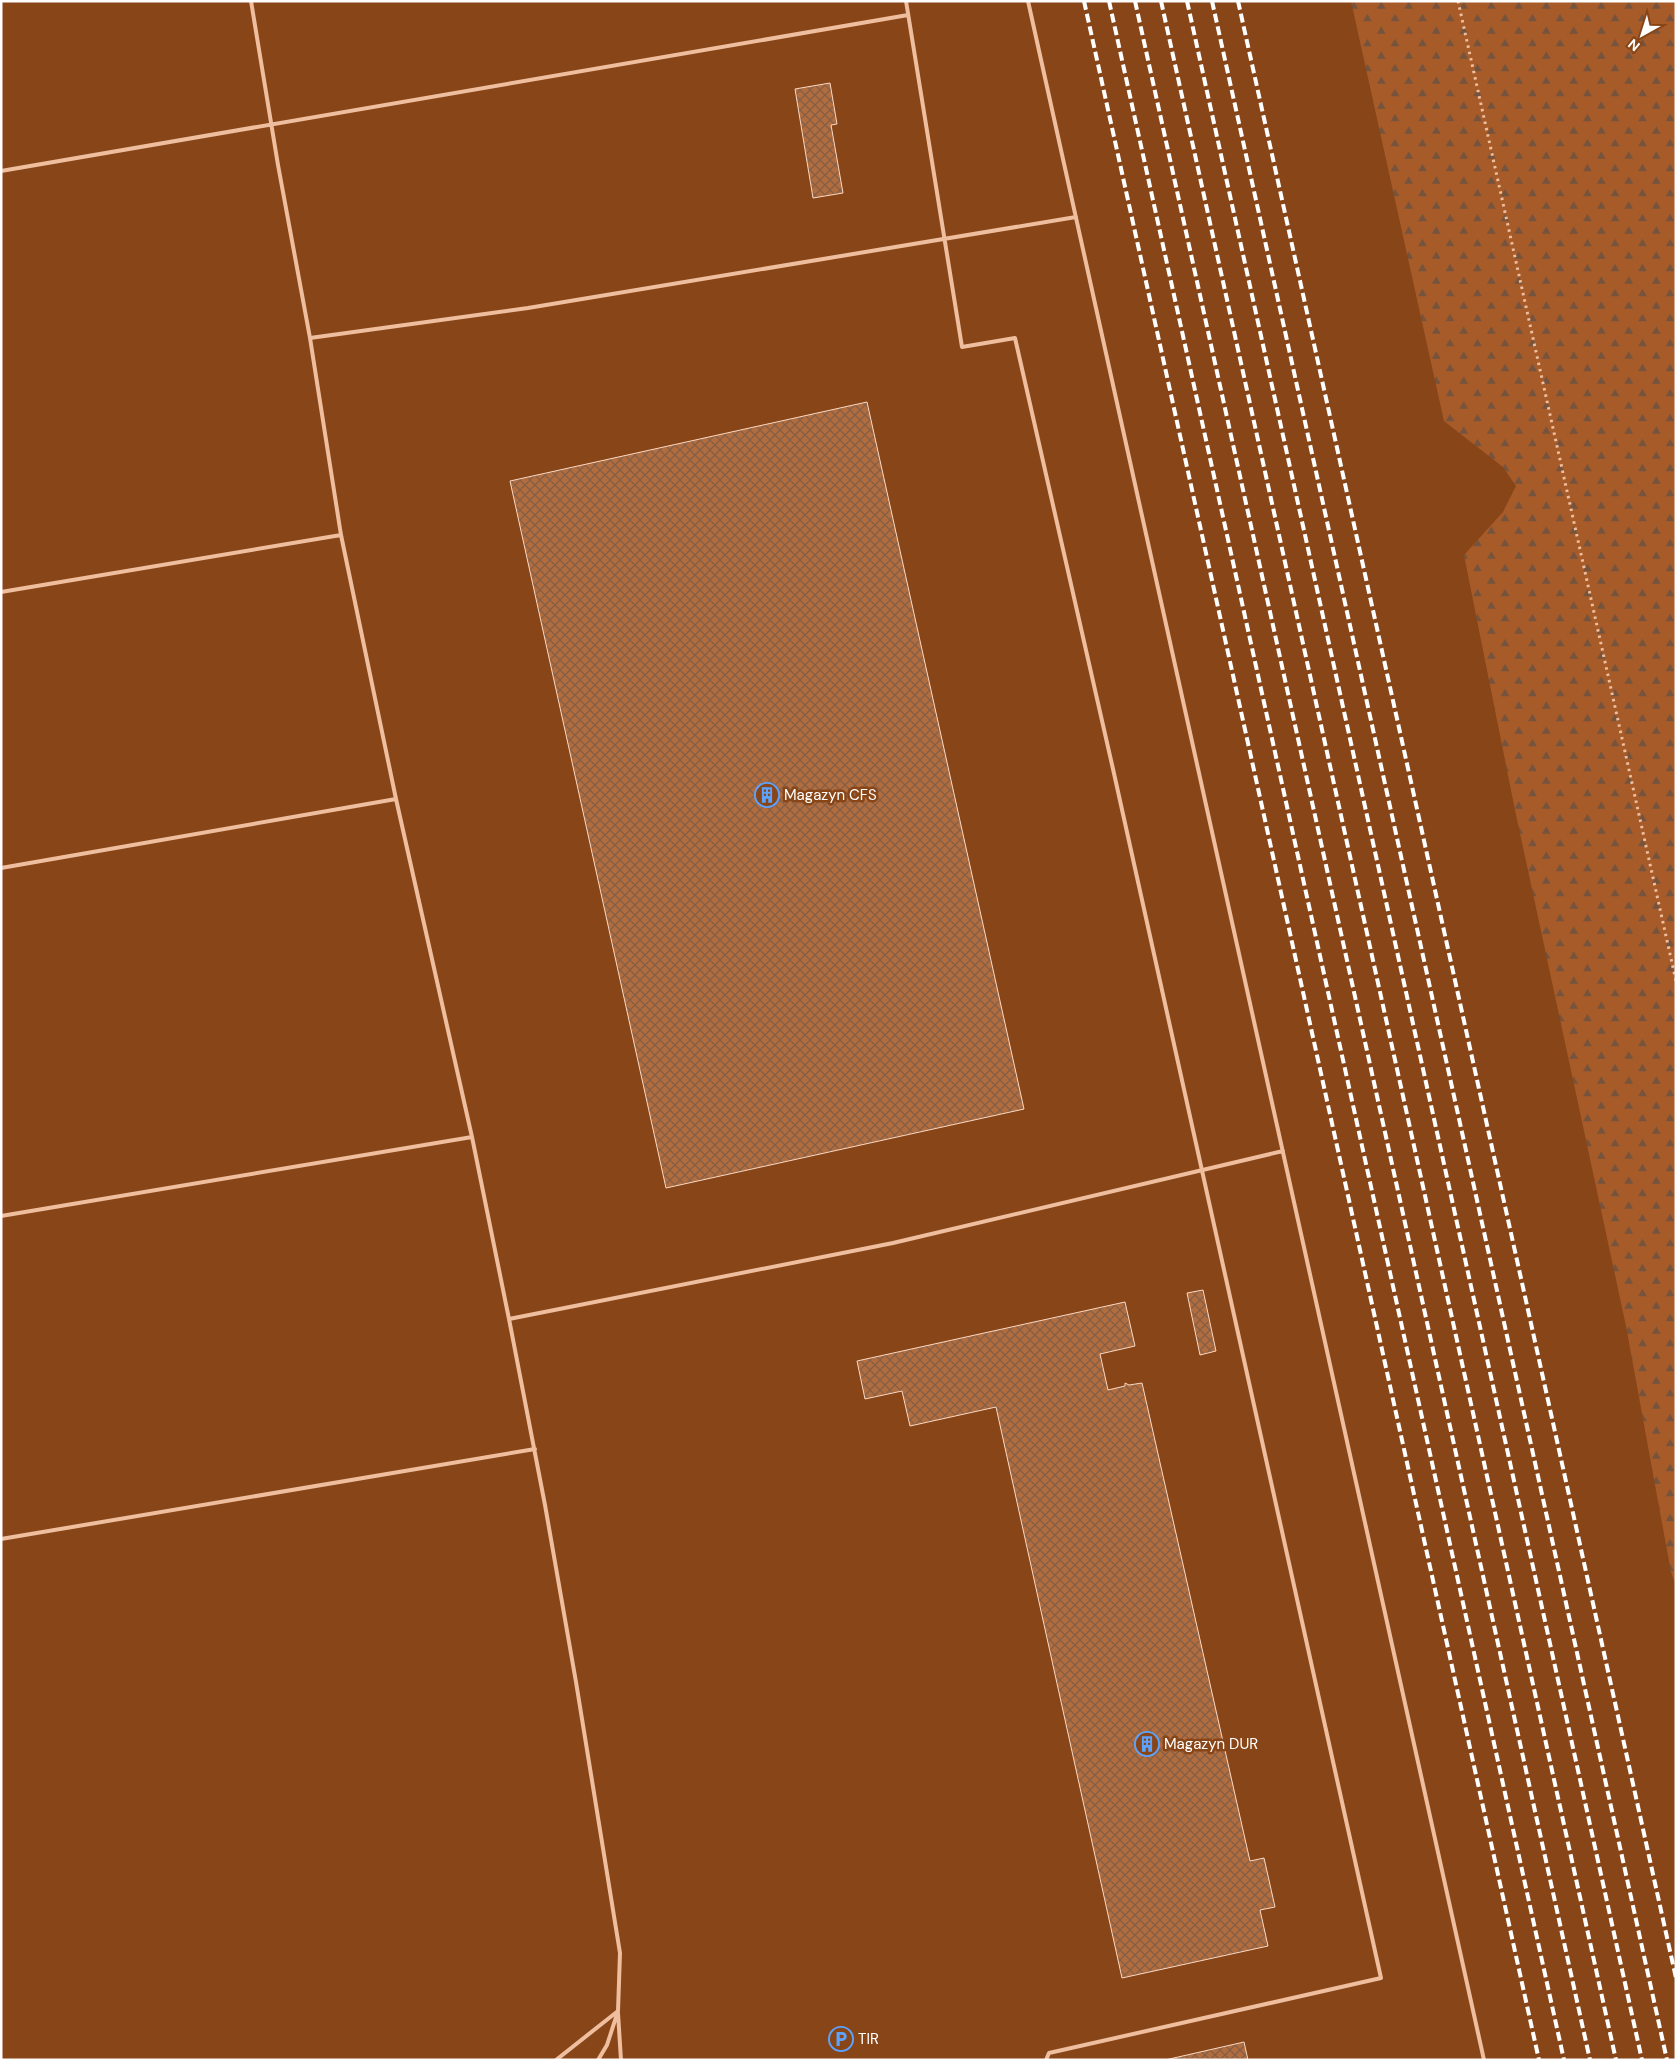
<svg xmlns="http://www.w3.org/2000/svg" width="1677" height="2061" font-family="'DM Sans',sans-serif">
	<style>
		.forest { fill: url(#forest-firs) }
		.building { fill: url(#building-cross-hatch); stroke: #fad9c4 }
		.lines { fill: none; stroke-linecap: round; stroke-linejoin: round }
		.path { stroke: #eebe9e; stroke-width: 3; stroke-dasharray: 2.5 4; stroke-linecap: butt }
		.lane { stroke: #eebe9e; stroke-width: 4 }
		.rail { stroke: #fff; stroke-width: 4; stroke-dasharray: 9 4; stroke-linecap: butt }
		.labels { text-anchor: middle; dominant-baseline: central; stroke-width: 5; stroke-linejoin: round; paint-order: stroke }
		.poi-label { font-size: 15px; fill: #fff; stroke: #884517; text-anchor: start }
	</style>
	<defs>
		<pattern id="forest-firs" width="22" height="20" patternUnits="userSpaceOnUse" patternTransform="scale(1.25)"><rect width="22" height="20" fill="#a75b29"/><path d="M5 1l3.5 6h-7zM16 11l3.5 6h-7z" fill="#75533c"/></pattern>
		<pattern id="building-cross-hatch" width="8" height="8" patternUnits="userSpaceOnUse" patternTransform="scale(1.25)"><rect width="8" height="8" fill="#b26d3f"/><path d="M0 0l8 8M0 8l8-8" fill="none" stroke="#845e45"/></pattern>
	</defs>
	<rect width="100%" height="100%" fill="#884517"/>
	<!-- forest -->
	<path class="forest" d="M1351,1H1676V1585L1671,1572L1626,1326L1515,810L1464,555L1503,512L1516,486L1503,467L1444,421Z"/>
	<!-- building -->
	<path class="building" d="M830,83L837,124L831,125L843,193L813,198L795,89Z
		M867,402L1024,1109L666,1188L510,481Z
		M1203,1290L1216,1351L1200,1355L1187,1293Z
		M1125,1302L1135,1346L1100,1354L1108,1390L1125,1386V1383L1129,1385L1142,1383L1250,1861L1264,1858L1275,1907L1260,1910L1268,1946L1122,1978L996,1407L910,1426L902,1391L865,1399L857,1361Z
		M1244,2042L1248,2060H1165Z"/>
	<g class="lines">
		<!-- path -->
		<path class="path" d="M1458,1L1676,981"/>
		<!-- lane -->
		<path class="lane" d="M251,1L278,165L310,338L341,535L396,799L472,1137L509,1319L545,1505L576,1682L620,1953L618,2011L607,2045L598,2060
			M906,1L962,347L1015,338L1113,769L1381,1978L1049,2053L1046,2060
			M1028,1L1484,2060
			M1,171L908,15
			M310,338L528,308L1076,217
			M1,592L341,535
			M1,868L396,799
			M1,1216L472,1137
			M509,1319L893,1243L1283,1151
			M1,1539L535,1449
			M618,2013L621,2060
			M556,2060L618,2011"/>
		<!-- rail -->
		<path class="rail" d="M1084,1L1539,2060
			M1109,1L1564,2060
			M1135,1L1590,2060
			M1161,1L1616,2060
			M1187,1L1642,2060
			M1212,1L1667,2060
			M1238,1L1676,1978"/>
	</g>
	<!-- icons -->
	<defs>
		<symbol id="building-ring" viewBox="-11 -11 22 22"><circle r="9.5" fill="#884517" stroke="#5ba3ff" stroke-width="1.5"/><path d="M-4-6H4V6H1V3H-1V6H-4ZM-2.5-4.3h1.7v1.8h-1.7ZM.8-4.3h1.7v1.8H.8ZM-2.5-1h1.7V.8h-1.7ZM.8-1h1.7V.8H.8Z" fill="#5ba3ff"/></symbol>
		<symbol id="parking-ring" viewBox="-11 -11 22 22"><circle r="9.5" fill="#884517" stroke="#5ba3ff" stroke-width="1.5"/><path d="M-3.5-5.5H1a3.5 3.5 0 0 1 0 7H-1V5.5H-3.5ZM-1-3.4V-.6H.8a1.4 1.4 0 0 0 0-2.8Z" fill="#5ba3ff"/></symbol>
	</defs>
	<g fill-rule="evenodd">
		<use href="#building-ring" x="753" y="781" width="28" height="28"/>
		<use href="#building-ring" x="1133" y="1730" width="28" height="28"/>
		<use href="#parking-ring" x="827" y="2025" width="28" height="28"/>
	</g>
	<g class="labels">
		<!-- poi labels -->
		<g class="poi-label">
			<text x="784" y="795">Magazyn CFS</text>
			<text x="1164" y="1744">Magazyn DUR</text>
			<text x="858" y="2039">TIR</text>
		</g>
	</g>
	<!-- border -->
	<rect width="1677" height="2061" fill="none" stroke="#ffffff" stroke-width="5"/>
	<!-- north arrow -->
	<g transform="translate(1642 35) rotate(219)" stroke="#884517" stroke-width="4" paint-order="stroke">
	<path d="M0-4L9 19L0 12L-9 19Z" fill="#ffffff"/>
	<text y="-8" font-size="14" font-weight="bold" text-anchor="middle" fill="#ffffff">N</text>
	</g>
</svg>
